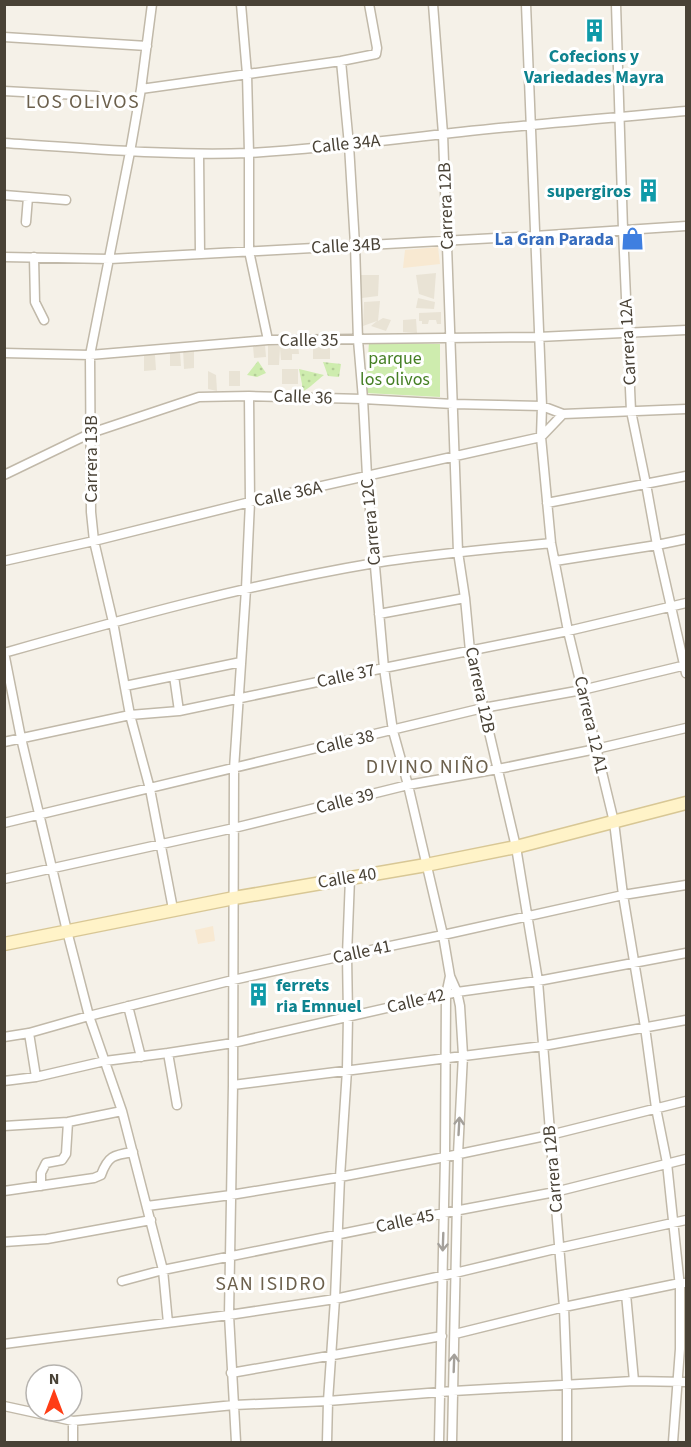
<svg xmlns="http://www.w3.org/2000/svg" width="691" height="1447" font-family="'Source Sans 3',sans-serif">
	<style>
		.residential { fill: #e9e3d5 }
		.commercial { fill: #f8e9d2 }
		.grass { fill: url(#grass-dots) }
		.park { fill: #ceecae }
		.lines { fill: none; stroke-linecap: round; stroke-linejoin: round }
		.street-casing { stroke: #c1b9a9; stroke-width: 11 }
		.secondary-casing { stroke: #d8c795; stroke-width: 15 }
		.street { stroke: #fff; stroke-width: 8 }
		.secondary { stroke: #fff3c8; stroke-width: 12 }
		.oneway { stroke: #a4a09a }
		.labels { text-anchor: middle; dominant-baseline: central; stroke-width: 6; stroke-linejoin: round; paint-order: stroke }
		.culture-label { font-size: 18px; font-weight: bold; fill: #0d838f; stroke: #fff }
		.street-label { font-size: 18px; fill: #494236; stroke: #fff }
		.shop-label { font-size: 18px; font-weight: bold; fill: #366cbe; stroke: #fff; text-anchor: end }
		.park-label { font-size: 18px; fill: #457f24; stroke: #fff }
		.neighbourhood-label { font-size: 20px; letter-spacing: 1.5px; fill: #6c604c; stroke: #fff }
	</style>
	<defs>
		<pattern id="grass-dots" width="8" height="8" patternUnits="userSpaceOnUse" patternTransform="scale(1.5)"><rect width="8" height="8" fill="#ceecae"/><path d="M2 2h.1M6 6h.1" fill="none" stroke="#b2cc96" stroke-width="1.8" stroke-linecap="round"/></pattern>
	</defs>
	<rect width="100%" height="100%" fill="#f5f1e8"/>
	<!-- residential -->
	<path class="residential" d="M436,273L434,299L419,294L416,275Z
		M361,275H379L378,296L362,298Z
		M418,298L435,302L434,309L416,308Z
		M380,301L378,321L383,318L391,320L386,331L371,326L377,321L363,326L364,302Z
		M441,312V324H437L436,320H429L428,324H422V321H419V313Z
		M416,319L417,333L403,332V320Z
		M298,343L299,354H292V360H281L280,348L279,365H268V345L280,346V344Z
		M265,345L266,357L254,358L253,346Z
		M313,347H330V359H313Z
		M194,348V368L184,369L183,349Z
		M170,352H180L181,366H170Z
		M144,355H155L156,370L144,371Z
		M282,369H298V384H282Z
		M208,371L216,375L217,391L208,389Z
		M229,371H240V386H229Z"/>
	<!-- commercial -->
	<path class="commercial" d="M438,247L440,264L403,268L405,250Z
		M213,926L215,941L198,944L195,930Z"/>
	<!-- grass -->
	<path class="grass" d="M258,361L266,373L257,377L247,375Z
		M323,362L341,364L339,377L328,376Z
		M299,369L324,375C316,381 310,388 302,392V384Z"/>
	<!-- park -->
	<path class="park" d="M369,342L440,344V397L366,393Z"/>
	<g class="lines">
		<defs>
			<path id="street" d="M152,4L141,89L130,152L90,355L91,512L94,541L113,622L130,715L150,789L173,909
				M241,4L247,74L249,153V251L268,340
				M433,4L443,134L458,552L465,598L470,651L516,847L538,981L564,1307L567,1384V1442
				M526,4L542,406L541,437L551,543L568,631L614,822L623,895L645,1027L656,1108L667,1163L680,1287V1349L673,1442
				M616,4L623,230L631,411L646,484L657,545L686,673
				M4,37L147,46
				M341,61L349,145L355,245L358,340L363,399L367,476L384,668L393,731L408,785L443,935L450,976L457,992L460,1006L463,1055L458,1154L452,1442
				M141,89L341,61L376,54L377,48L369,4
				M4,91L97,96
				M4,143C86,148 167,156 249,153C320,149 390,140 461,132C536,124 611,118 686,111
				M199,154L200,254
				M4,195L66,200
				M26,222L28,197
				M4,257L110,259L534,236L686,226
				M34,257L35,302L44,320
				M4,353L90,355L268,340L538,337L686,330
				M4,475L91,433L199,397L249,396L363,399L453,404L542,406L563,414L686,409
				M547,503L686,476
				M4,561L94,541L250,502L541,437L563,414
				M555,561L657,545L686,539
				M379,614L465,598
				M4,652L21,738L67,931L89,1016L122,1111L163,1270L168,1323
				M4,653C127,618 250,584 375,563C433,554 492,549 551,543
				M174,676L179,711
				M125,686L241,662
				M4,742L130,715L179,711L384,668L568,631L686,603
				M4,823L483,708L582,690L686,665
				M4,879L234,828L408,785L498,769L596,749L686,728
				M128,1006L141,1057
				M29,1033L36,1077
				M4,1037L29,1033L89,1016L233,980L347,955L443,935L623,895L686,885
				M168,1053L177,1105
				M4,1081L36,1077L105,1061L168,1053L233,1043L457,992L538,981L686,953
				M233,1085L543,1046L686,1020
				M4,1126L68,1122L122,1111
				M41,1186V1173L46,1163L62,1160L66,1154L68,1122
				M4,1191L94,1178L101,1175C108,1156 113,1155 133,1152
				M147,1206L231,1195L340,1177L445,1157L550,1135L686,1101
				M4,1242L47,1239L151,1220
				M122,1281L163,1270L444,1213L555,1192L686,1159
				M626,1294L634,1381
				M455,1334L564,1307L680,1283H686
				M4,1344L229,1315L335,1299L455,1273L559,1248L686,1220
				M231,1373L442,1336
				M4,1406L73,1421L234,1405L328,1401L453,1391L634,1381L686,1382
				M73,1421V1442
				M236,1442L229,1315L233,1085L234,769L246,589L250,502L249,396
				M327,1442L328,1401L335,1299L340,1177L347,1070L348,1016L347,955L350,878
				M439,1442L445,1157L446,995L450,976"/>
			<path id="secondary" d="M4,944L234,898L426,865L516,847L686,803"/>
		</defs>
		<!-- street casing -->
		<use href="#street" class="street-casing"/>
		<!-- secondary casing -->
		<use href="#secondary" class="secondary-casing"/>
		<!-- street -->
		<use href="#street" class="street"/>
		<!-- secondary -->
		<use href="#secondary" class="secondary"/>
	</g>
	<!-- one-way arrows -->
	<defs><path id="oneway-shaft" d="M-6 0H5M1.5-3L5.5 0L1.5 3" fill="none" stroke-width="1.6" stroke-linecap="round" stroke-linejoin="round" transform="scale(1.5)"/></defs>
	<g class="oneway">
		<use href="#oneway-shaft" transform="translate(459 1126) rotate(-87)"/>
		<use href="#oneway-shaft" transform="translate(443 1242) rotate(92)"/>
		<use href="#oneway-shaft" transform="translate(454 1363) rotate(-88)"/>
	</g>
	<!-- icons -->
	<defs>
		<symbol id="building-bare" viewBox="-9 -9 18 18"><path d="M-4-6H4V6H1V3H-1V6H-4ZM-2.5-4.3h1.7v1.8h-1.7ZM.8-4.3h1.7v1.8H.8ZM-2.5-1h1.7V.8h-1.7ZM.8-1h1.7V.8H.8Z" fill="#0f9aa8" stroke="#fff" stroke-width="2.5" paint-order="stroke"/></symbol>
		<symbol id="shop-bare" viewBox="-9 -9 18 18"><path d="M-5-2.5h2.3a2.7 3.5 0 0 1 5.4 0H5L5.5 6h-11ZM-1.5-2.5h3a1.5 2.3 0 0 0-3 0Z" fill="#3f7fe0" stroke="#fff" stroke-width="2.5" paint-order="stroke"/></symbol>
	</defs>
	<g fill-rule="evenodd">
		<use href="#building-bare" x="578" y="14" width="33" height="33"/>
		<use href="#building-bare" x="632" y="174" width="33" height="33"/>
		<use href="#shop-bare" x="616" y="222" width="33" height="33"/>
		<use href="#building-bare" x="242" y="978" width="33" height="33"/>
	</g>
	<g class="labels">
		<!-- culture labels -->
		<g class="culture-label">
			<text x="594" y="56">Cofecions y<tspan x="594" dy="21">Variedades Mayra</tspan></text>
			<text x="631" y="191" text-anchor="end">supergiros</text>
			<text x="276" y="985" text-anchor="start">ferrets<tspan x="276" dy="21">ria Emnuel</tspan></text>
		</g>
		<!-- street labels -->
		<g class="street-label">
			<text transform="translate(346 144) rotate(-6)">Calle 34A</text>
			<text transform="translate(446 206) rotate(-92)">Carrera 12B</text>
			<text transform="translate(346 246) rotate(-3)">Calle 34B</text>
			<text x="309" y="340">Calle 35</text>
			<text transform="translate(628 342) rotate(-93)">Carrera 12A</text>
			<text transform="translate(303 397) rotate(2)">Calle 36</text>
			<text transform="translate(91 459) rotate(-90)">Carrera 13B</text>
			<text transform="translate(288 494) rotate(-12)">Calle 36A</text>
			<text transform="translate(371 522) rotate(-95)">Carrera 12C</text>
			<text transform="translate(346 676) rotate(-12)">Calle 37</text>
			<text transform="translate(480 690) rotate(78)">Carrera 12B</text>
			<text transform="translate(591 725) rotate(77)">Carrera 12 A1</text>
			<text transform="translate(345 742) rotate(-13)">Calle 38</text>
			<text transform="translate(345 801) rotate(-14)">Calle 39</text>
			<text transform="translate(347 878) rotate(-9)">Calle 40</text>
			<text transform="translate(362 952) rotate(-12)">Calle 41</text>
			<text transform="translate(416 1001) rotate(-13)">Calle 42</text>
			<text transform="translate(553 1169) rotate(-95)">Carrera 12B</text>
			<text transform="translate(405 1221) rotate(-12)">Calle 45</text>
		</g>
		<!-- shop labels -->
		<g class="shop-label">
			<text x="614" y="239">La Gran Parada</text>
		</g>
		<!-- park labels -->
		<g class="park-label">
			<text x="395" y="358">parque<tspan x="395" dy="21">los olivos</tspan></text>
		</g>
		<!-- neighbourhood labels -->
		<g class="neighbourhood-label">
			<text x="83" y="102">LOS OLIVOS</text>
			<text x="428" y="767">DIVINO NIÑO</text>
			<text x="271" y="1284">SAN ISIDRO</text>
		</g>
	</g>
	<!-- border -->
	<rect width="691" height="1447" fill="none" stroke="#494236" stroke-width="12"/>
	<!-- north arrow -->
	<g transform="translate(54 1393)"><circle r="28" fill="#ffffff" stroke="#b6b3af" stroke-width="1.5"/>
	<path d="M0-4.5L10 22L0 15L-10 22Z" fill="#ff3d15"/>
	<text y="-9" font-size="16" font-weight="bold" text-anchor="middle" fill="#494236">N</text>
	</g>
</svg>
